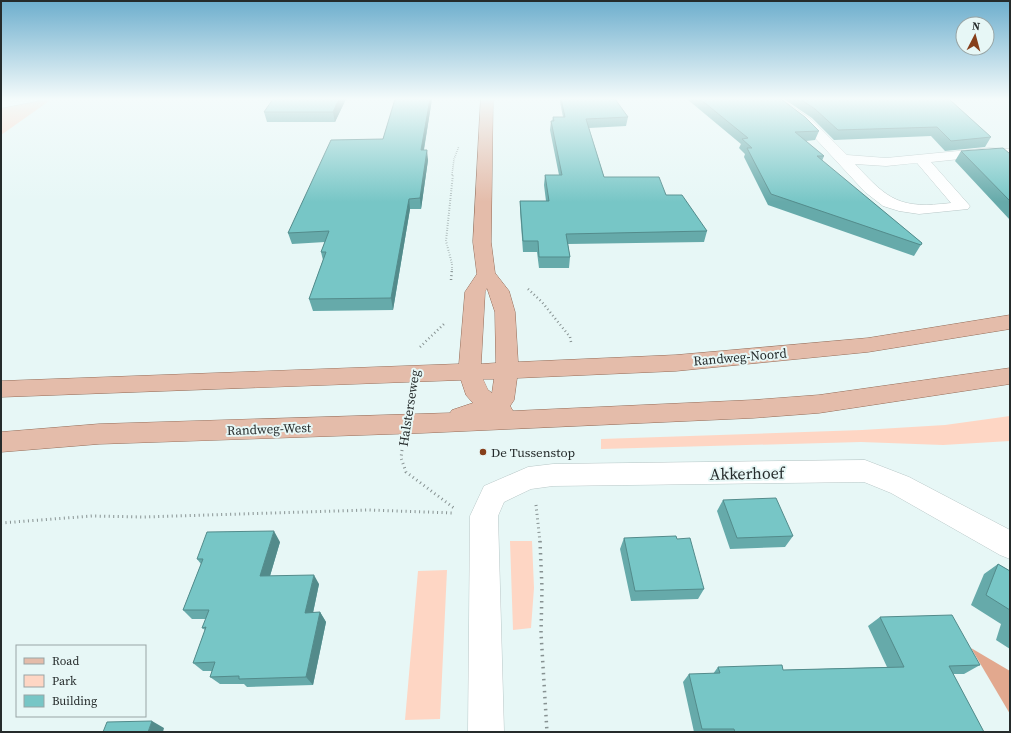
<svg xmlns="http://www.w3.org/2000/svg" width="1011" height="733" font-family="'Source Serif 4',serif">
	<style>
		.green { fill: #fed6c4 }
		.forest { fill: #e2a88e }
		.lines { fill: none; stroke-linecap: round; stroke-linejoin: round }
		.minor-casing { stroke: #b9c8c8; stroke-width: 1 }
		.major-casing { stroke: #956d59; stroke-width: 1 }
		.path-far4 { stroke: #879292; stroke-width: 1.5; stroke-dasharray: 0.5 1.5; stroke-linecap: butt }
		.path-far3 { stroke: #879292; stroke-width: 2; stroke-dasharray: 0.5 2; stroke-linecap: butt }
		.path-far2 { stroke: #879292; stroke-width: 2.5; stroke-dasharray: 1 3; stroke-linecap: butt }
		.path-far1 { stroke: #879292; stroke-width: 3; stroke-dasharray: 1 3.5; stroke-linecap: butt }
		.path { stroke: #879292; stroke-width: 3.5; stroke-dasharray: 1.5 4.5; stroke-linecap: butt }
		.minor { fill: #fff; fill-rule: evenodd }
		.major { fill: #e4bcaa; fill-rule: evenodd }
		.wall { fill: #6aa }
		.shaded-wall { fill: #538b8b }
		.building { fill: #77c6c6; stroke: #538b8b }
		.poi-dot { fill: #863f1b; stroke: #e7f7f6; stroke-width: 1.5 }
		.labels { text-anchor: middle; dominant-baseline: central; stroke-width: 4; stroke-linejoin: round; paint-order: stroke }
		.street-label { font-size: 13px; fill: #252b2b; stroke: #e7f7f6 }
		.poi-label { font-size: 13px; fill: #252b2b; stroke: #e7f7f6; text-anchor: start }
		.near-street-label { font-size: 16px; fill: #252b2b; stroke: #e7f7f6 }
	</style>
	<rect width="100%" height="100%" fill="#e7f7f6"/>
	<!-- green -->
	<path class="green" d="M47,99H52L1,135V108Z
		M1010,416V441L943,445L861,442L601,449V439L862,430L945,425Z
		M510,541H532L534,588L531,628L513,630Z
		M447,570L440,719L405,720L418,571Z"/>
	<!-- forest -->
	<path class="forest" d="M971,648L1010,671V714Z"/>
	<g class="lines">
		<defs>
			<path id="minor" d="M15,99H39L37,101L1,108V102Z
				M768,99H781L811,119L847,155L886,158L989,148L1010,149V157L989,156L931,162L970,206L968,209L919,214L899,211L883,206L865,192L803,125ZM917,163L951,203C900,209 889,201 855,164L886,166Z
				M865,460L909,477L1010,530V559L1000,555L891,493L864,482L553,486L531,489L504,502L498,516L504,732H468L470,516L484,486L528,467L553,464Z"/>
			<path id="major" d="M481,99H493L491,242L495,273L509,291L515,312L518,362L676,355L868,338L1010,315V329L868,352L676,371L517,378L514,400L510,406L513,411L753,400L819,395L1010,368V384L819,413L753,418L422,433L99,444L1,452V432L99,424L450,413L452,410L473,403L466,395L461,380L1,397V381L459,364L465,292L477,274L473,242ZM487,288L495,312L496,363L481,364L485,292ZM483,379H494L492,393L488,390Z"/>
		</defs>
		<!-- minor casing -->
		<use href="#minor" class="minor-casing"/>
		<!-- major casing -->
		<use href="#major" class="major-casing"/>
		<!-- path-far4 -->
		<path class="path-far4" d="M452,175L454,159L459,146"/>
		<!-- path-far3 -->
		<path class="path-far3" d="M452,270V264L446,241L453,174"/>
		<!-- path-far2 -->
		<path class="path-far2" d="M451,280L452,269
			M528,289L542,302L570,337L571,342
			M420,347L444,324"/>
		<!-- path-far1 -->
		<path class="path-far1" d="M402,450L401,458L406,472L454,508
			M536,505L540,542
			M1,523L92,516L143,517L369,510L454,513"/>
		<!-- path -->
		<path class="path" d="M540,541L542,588L541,633L547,732"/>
		<!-- minor -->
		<use href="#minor" class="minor"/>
		<!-- major -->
		<use href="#major" class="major"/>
	</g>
	<!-- wall -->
	<path class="wall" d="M346,99L335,122H267L264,112Z
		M395,99H432L424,150L428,160L421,209H410L393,310L313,311L309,299L323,260L321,252L325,242L292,244L288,233L383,139Z
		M560,99H615L628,117L626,126L589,128L604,177L666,195L707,231L704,242L568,244L570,257L569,268H539L537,252H523L520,211V201H546L544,185L545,175H559L550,130L551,121H552L553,117H563L560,102Z
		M687,99H781L819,131L815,140L806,141L824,156L822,161L922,243L914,256L768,205L744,157L745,154L739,148L741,144Z
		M784,99H949L991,137L985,147L945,151L931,136L834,140L812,118Z
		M961,151L1010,153V220L955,161Z
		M723,500L793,536L785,547L730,549L717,511Z
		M624,538L677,539L704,589L698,599L631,601L620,549Z
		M280,542L270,576L319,584L313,613L320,612L326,622L313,685L247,687L244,684H220L210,677L212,671H203L193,663L205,630L202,628L206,619H192L183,610L201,564L197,559Z
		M998,564L1010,571V649L996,640L1001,624L971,605L984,574Z
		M880,617L980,665L964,674H953L984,732H694L683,682L689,674H713L718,667L783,670L887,667L868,626Z"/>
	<!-- shaded-wall -->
	<path class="shaded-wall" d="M339,99H346L335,122L333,112Z
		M430,99H432L422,160L421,150Z
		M427,150L428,160L421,209L420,198Z
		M409,199L410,209L393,310L391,298Z
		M274,531L280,542L267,586L260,576Z
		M314,575L319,584L311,622L305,613Z
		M320,612L326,622L313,685L306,677Z
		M152,721L164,728L163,732H148Z"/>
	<!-- building -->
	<path class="building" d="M273,99H339L333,112H264Z
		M395,99H430L421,150H427L420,198L409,199L391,298L309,299L326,252H321L329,231L288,233L331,140L383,139Z
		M561,99H615L628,117L586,119L604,177H659L666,195H682L707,231L566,234L570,257H539L538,241H523L520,201H549L545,175H562L551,121H554L553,117H565Z
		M700,99H781L805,117L819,131L795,132L824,156H817L922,243L921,245L771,194L747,148H752L742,139L748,138Z
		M800,99H949L991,137L951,141L937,127L838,130L815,109Z
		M1003,148L1009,153H1010V201L961,151Z
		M776,498L793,536L737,538L723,500Z
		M274,531L260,576L314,575L305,613L320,612L306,677L239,679V676L210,677L215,662L193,663L206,627L202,628L209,610H183L203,559H197L207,532Z
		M676,536L677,539L690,538L704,589L635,591L624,538Z
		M998,564L1010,571V610L986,595Z
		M952,615L980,665L949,666L984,732H735L734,729H702L689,674L720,673L718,667L782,665L783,670L904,667L880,617Z
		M152,721L148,732H103L107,722Z"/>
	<!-- sky -->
	<linearGradient id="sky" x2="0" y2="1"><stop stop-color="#6daecd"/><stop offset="0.49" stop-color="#f4fbfb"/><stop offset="1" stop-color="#f4fbfb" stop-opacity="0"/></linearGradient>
	<rect width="1011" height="202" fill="url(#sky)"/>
	<!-- markers -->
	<circle class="poi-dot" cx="483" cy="452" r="4"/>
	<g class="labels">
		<!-- street labels -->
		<g class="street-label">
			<text transform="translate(740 357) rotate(-5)">Randweg-Noord</text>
			<text transform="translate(409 408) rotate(-81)">Halsterseweg</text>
			<text transform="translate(269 429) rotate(-2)">Randweg-West</text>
		</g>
		<!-- poi labels -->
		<g class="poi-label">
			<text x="491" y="452">De Tussenstop</text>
		</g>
		<!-- near-street labels -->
		<g class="near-street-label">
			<text transform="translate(747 473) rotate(-1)">Akkerhoef</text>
		</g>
	</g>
	<!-- border -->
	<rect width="1011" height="733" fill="none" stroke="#252b2b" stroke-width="4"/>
	<!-- legend -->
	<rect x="16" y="645" width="130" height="72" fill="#e7f7f6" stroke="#99a5a5"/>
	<rect x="24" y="658" width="20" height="6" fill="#e4bcaa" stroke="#99a5a5"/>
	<text x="52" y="665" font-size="12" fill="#252b2b">Road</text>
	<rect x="24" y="675" width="20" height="12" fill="#fed6c4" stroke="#99a5a5"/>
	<text x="52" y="685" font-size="12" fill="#252b2b">Park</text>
	<rect x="24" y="695" width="20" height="12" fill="#77c6c6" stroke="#99a5a5"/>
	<text x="52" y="705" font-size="12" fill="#252b2b">Building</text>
	<!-- north arrow -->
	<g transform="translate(975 36) rotate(6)"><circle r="19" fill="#e7f7f6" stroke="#99a5a5"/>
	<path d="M0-3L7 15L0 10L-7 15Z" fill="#863f1b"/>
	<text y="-6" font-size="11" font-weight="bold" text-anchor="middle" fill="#252b2b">N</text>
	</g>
</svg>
